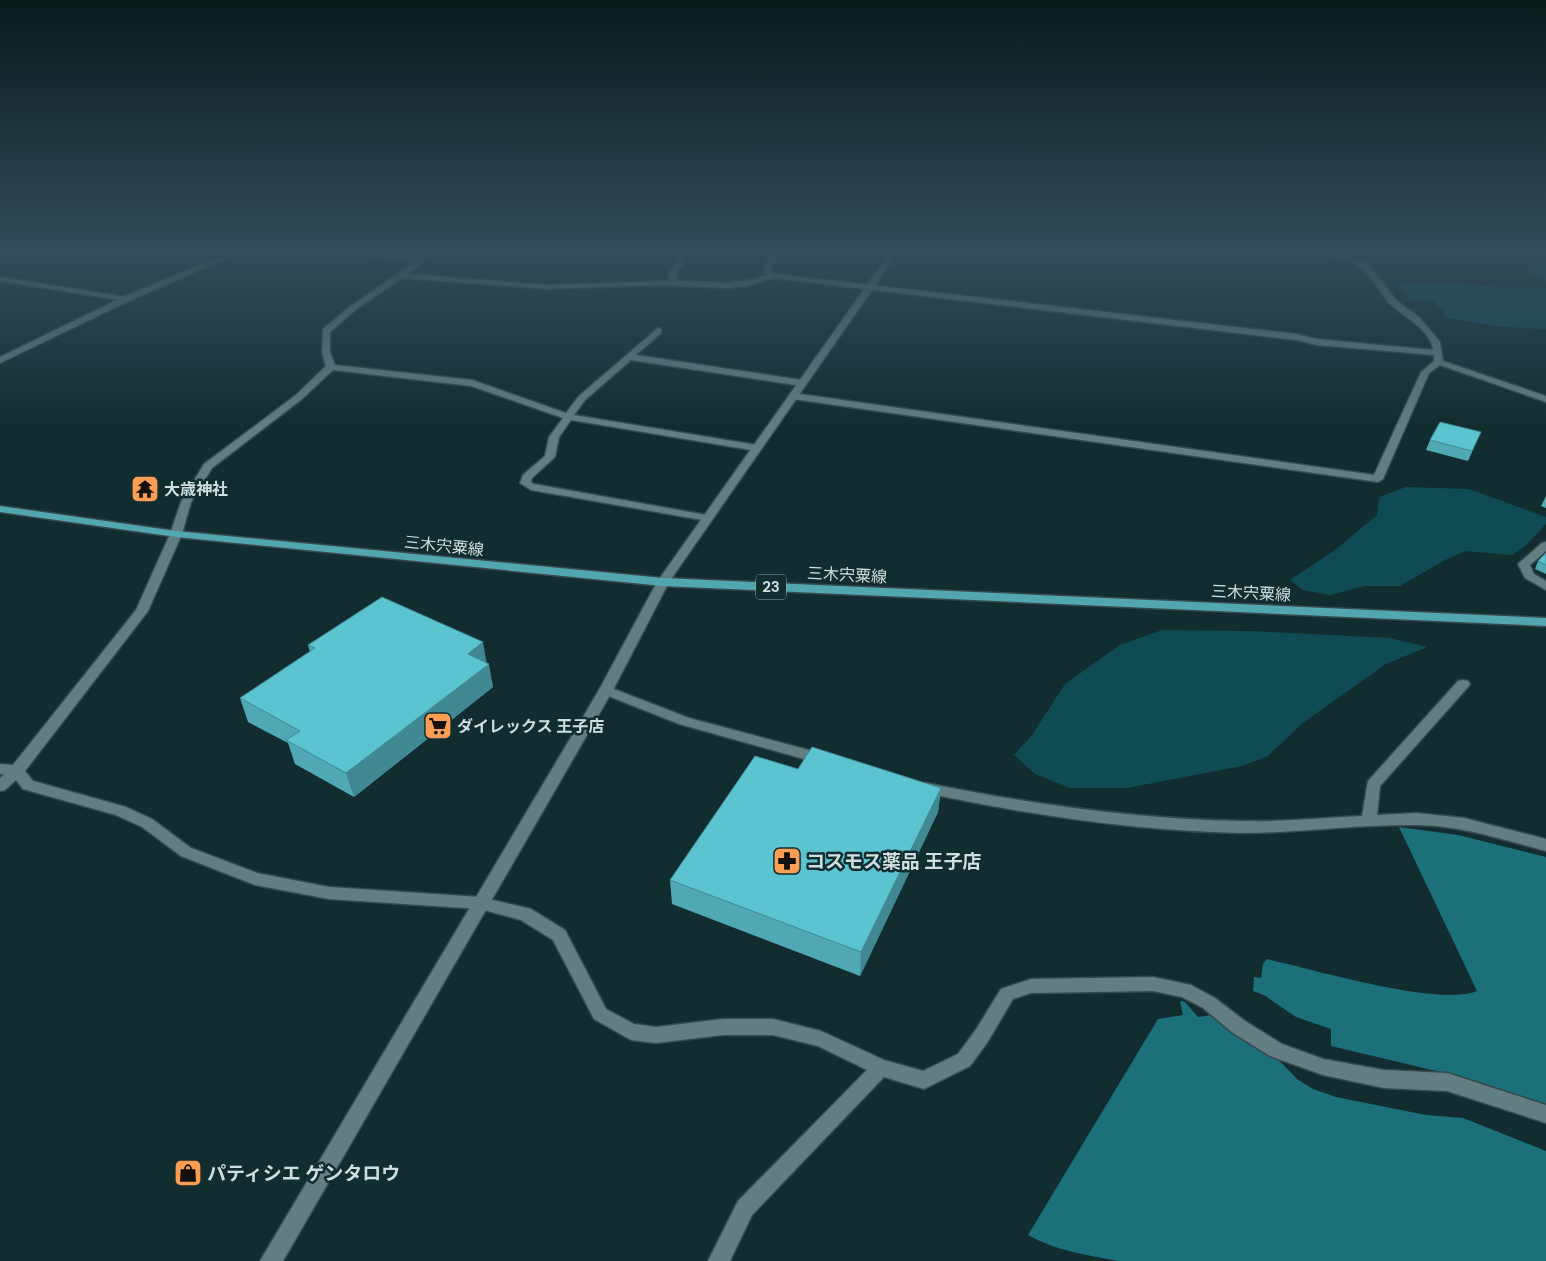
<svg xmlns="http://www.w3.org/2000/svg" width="1546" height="1261" font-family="'DM Sans','Noto Sans JP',sans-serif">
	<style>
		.green { fill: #0e4b52 }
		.water { fill: #1b7079 }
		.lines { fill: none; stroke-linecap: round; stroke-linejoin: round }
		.street-casing { stroke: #36494c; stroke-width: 3 }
		.secondary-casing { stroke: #36494c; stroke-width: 3 }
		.primary-casing { stroke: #36494c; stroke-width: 3 }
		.street { fill: #627e82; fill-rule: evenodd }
		.secondary { fill: #627e82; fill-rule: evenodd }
		.primary { fill: #52a6b0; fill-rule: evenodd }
		.wall { fill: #4fa8b3 }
		.shaded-wall { fill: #408892 }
		.building { fill: #5cc3d0; stroke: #408892 }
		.labels { text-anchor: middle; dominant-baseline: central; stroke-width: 5; stroke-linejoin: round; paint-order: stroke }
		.shield { fill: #122d30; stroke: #96a9ab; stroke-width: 1 }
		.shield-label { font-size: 15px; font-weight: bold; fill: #cfdee0 }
		.poi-label { font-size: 16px; font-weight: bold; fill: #cfdee0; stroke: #122d30; text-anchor: start }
		.street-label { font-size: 16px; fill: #cfdee0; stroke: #122d30 }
		.near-poi-label { font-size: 19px; font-weight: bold; fill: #cfdee0; stroke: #122d30; text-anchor: start }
	</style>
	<rect width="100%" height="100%" fill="#122d30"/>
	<!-- green -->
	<path class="green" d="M1529,251H1546V283L1526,268Z
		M1396,283L1546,288V329L1503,327L1446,318L1442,310L1433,301L1411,300Z
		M1406,487L1469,489L1546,517V524L1525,546L1512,555L1466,551L1445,560L1400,586H1365L1330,595L1303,590L1290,580L1335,550L1377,515L1379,497Z
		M1162,630L1251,631L1390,638L1427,647L1386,664L1304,722L1268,756L1242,766L1127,788H1070L1035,774L1014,755L1032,735L1065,684L1120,645Z"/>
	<!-- water -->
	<path class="water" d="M1399,827L1458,835L1546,857V1104L1466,1078L1331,1046V1029L1296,1017L1264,995L1253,991L1254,977L1261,978L1263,964L1267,959C1312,969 1440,1007 1477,991Z
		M1180,1001L1185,1002L1198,1017L1212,1015L1272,1053L1297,1079L1313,1089L1336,1097L1426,1115L1463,1118L1546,1151V1261H1118C1087,1255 1056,1251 1028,1235L1158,1019L1183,1015Z"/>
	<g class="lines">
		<defs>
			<path id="street" d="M329,251H354L420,258L427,251H435L408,274L547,285L670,281L668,275L683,251H691L676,275L678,281C711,283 736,285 767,275L763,269L772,251H780L771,269L774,274L1296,334L1317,339L1433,350C1431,329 1402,316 1389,303C1377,289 1370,271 1353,263C1334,254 1309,255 1288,253L1284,251L1332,253L1358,259L1370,266L1396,300L1420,318L1440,342L1443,361L1546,396V402L1440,365L1429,373L1383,479L1378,482L793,399L788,396L793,393L1374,475L1421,372L1434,361V355L1317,345L1296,340L772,278L747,286L728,288L662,285L547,289L402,278L354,311L330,332V352L335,365L472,380L566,413L579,396L658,328L661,329V333L636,355L802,380L807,383L802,386L631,360L585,400L574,415L757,445L762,448L757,451L571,420L559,437L555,457L532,478L531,482L534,484L712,516L713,518L712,520L708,521L531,490L520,483L523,475L545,456L549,437L563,418L471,386L333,370L302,399L212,468L191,502L182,534L148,611L25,771L33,781L126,807L152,819L191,848L257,873L329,887L480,897L531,909L565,930L606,1009L634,1024L656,1027L723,1019H773L821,1031L884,1060L923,1071L958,1054L975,1031L1001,989L1031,979L1153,977L1191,985L1215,998L1245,1021L1282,1044L1323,1059L1384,1070L1447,1073L1546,1105V1123L1447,1091L1384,1088L1323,1075L1270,1056L1233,1033L1203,1008L1182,997L1153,991L1031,993L1013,999L987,1043L970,1066L924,1089L884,1077L752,1215L730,1261H708L738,1201L867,1070L818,1046L773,1035H723L656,1043L631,1040L594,1019L553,940L521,920L480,909L329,899L255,885L181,856L142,827L116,815L23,789L16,780L5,790L0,791V778L4,775L0,774V764L13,765L136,610L170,534L181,502L204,464L296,395L326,366L322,352L323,329L348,308L415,262L333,253Z
				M0,277L126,297L130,299L126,301L0,281Z
				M1546,542V551L1530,565L1534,574L1546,581V590L1525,578L1518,564L1542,543Z
				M1463,680L1468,681L1470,684L1468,687L1380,786L1377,815L1417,813L1464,818L1546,839V851C1504,840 1460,825 1416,825C1358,824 1300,833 1242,833C1135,831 1030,815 926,793L921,792L919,788L921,784L926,783C1030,804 1134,819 1241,821C1281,822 1322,818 1362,816L1368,781L1458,681Z
				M606,686L689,718L827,755L829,759L827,763L822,764L679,724L601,693L599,690L601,687Z"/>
			<path id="secondary" d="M234,251H244L129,301L0,363V357L123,297Z
				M891,251H899L669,582L613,690L283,1261H260L599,690L657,582Z"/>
			<path id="primary" d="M0,506L176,531L663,578L1546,618V626L663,586L176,537L0,512Z"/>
		</defs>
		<!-- street casing -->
		<use href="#street" class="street-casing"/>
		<!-- secondary casing -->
		<use href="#secondary" class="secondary-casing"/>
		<!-- primary casing -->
		<use href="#primary" class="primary-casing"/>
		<!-- street -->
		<use href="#street" class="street"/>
		<!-- secondary -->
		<use href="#secondary" class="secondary"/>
		<!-- primary -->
		<use href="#primary" class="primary"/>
	</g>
	<!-- wall -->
	<path class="wall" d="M1481,432L1468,461L1426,450L1430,440Z
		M1546,496V508L1541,506Z
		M1546,553V574L1535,569L1538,561Z
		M308,645L487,663L493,687L354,797L295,764L288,743L248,722L240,698L310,652Z
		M798,769L941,788L938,812L860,976L672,904L670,880Z"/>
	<!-- shaded-wall -->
	<path class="shaded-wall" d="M483,642L487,665L489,664L493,687L354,797L346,773L468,654Z
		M941,788L938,812L860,976L861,952Z"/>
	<!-- building -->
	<path class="building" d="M1440,422L1481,432L1472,451L1430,440Z
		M1546,553V565L1538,561Z
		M382,597L483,642L468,654L489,664L346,773L286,740L300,731L240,698L315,648L308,645Z
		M812,747L941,788L861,952L670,880L755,756L798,769Z"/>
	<!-- sky -->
	<linearGradient id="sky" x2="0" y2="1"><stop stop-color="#0a191a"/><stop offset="0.59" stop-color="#334c59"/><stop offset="1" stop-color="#334c59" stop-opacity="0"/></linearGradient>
	<rect width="1546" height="427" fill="url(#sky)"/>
	<!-- icons -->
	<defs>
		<symbol id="temple-square" viewBox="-11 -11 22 22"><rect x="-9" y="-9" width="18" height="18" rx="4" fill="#fc9d54" stroke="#122d30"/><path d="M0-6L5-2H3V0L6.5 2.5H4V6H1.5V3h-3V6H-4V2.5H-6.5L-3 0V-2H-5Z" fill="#111"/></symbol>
		<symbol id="supermarket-square" viewBox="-11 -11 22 22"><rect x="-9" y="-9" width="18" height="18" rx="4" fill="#fc9d54" stroke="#122d30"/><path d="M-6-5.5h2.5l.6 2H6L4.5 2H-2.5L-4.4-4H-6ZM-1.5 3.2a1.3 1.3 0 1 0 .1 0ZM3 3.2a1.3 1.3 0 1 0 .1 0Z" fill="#111"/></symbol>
		<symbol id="pharmacy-square" viewBox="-11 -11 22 22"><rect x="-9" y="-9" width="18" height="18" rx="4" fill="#fc9d54" stroke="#122d30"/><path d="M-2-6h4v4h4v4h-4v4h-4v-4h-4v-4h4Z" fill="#111"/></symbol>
		<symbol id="shop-square" viewBox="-11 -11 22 22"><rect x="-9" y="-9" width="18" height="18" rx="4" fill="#fc9d54" stroke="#122d30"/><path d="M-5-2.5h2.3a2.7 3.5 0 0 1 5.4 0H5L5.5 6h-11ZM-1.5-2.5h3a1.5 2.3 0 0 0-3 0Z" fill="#111"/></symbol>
	</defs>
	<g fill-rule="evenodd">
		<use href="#temple-square" x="129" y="473" width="32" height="32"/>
		<use href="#supermarket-square" x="422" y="710" width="32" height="32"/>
		<use href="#pharmacy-square" x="771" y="845" width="32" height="32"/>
		<use href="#shop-square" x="172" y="1157" width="32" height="32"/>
	</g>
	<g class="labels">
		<!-- shield labels -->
		<rect class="shield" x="756" y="574.5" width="30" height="25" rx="4"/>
		<g class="shield-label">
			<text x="771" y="587">23</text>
		</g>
		<!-- poi labels -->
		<g class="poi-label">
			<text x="164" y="489">大歳神社</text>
			<text x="457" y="726">ダイレックス 王子店</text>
		</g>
		<!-- street labels -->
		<g class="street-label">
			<text transform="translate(444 546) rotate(6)">三木宍粟線</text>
			<text transform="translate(847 575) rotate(3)">三木宍粟線</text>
			<text transform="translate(1251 593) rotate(3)">三木宍粟線</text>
		</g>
		<!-- near-poi labels -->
		<g class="near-poi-label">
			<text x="806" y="861">コスモス薬品 王子店</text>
			<text x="207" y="1173">パティシエ ゲンタロウ</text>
		</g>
	</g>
</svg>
